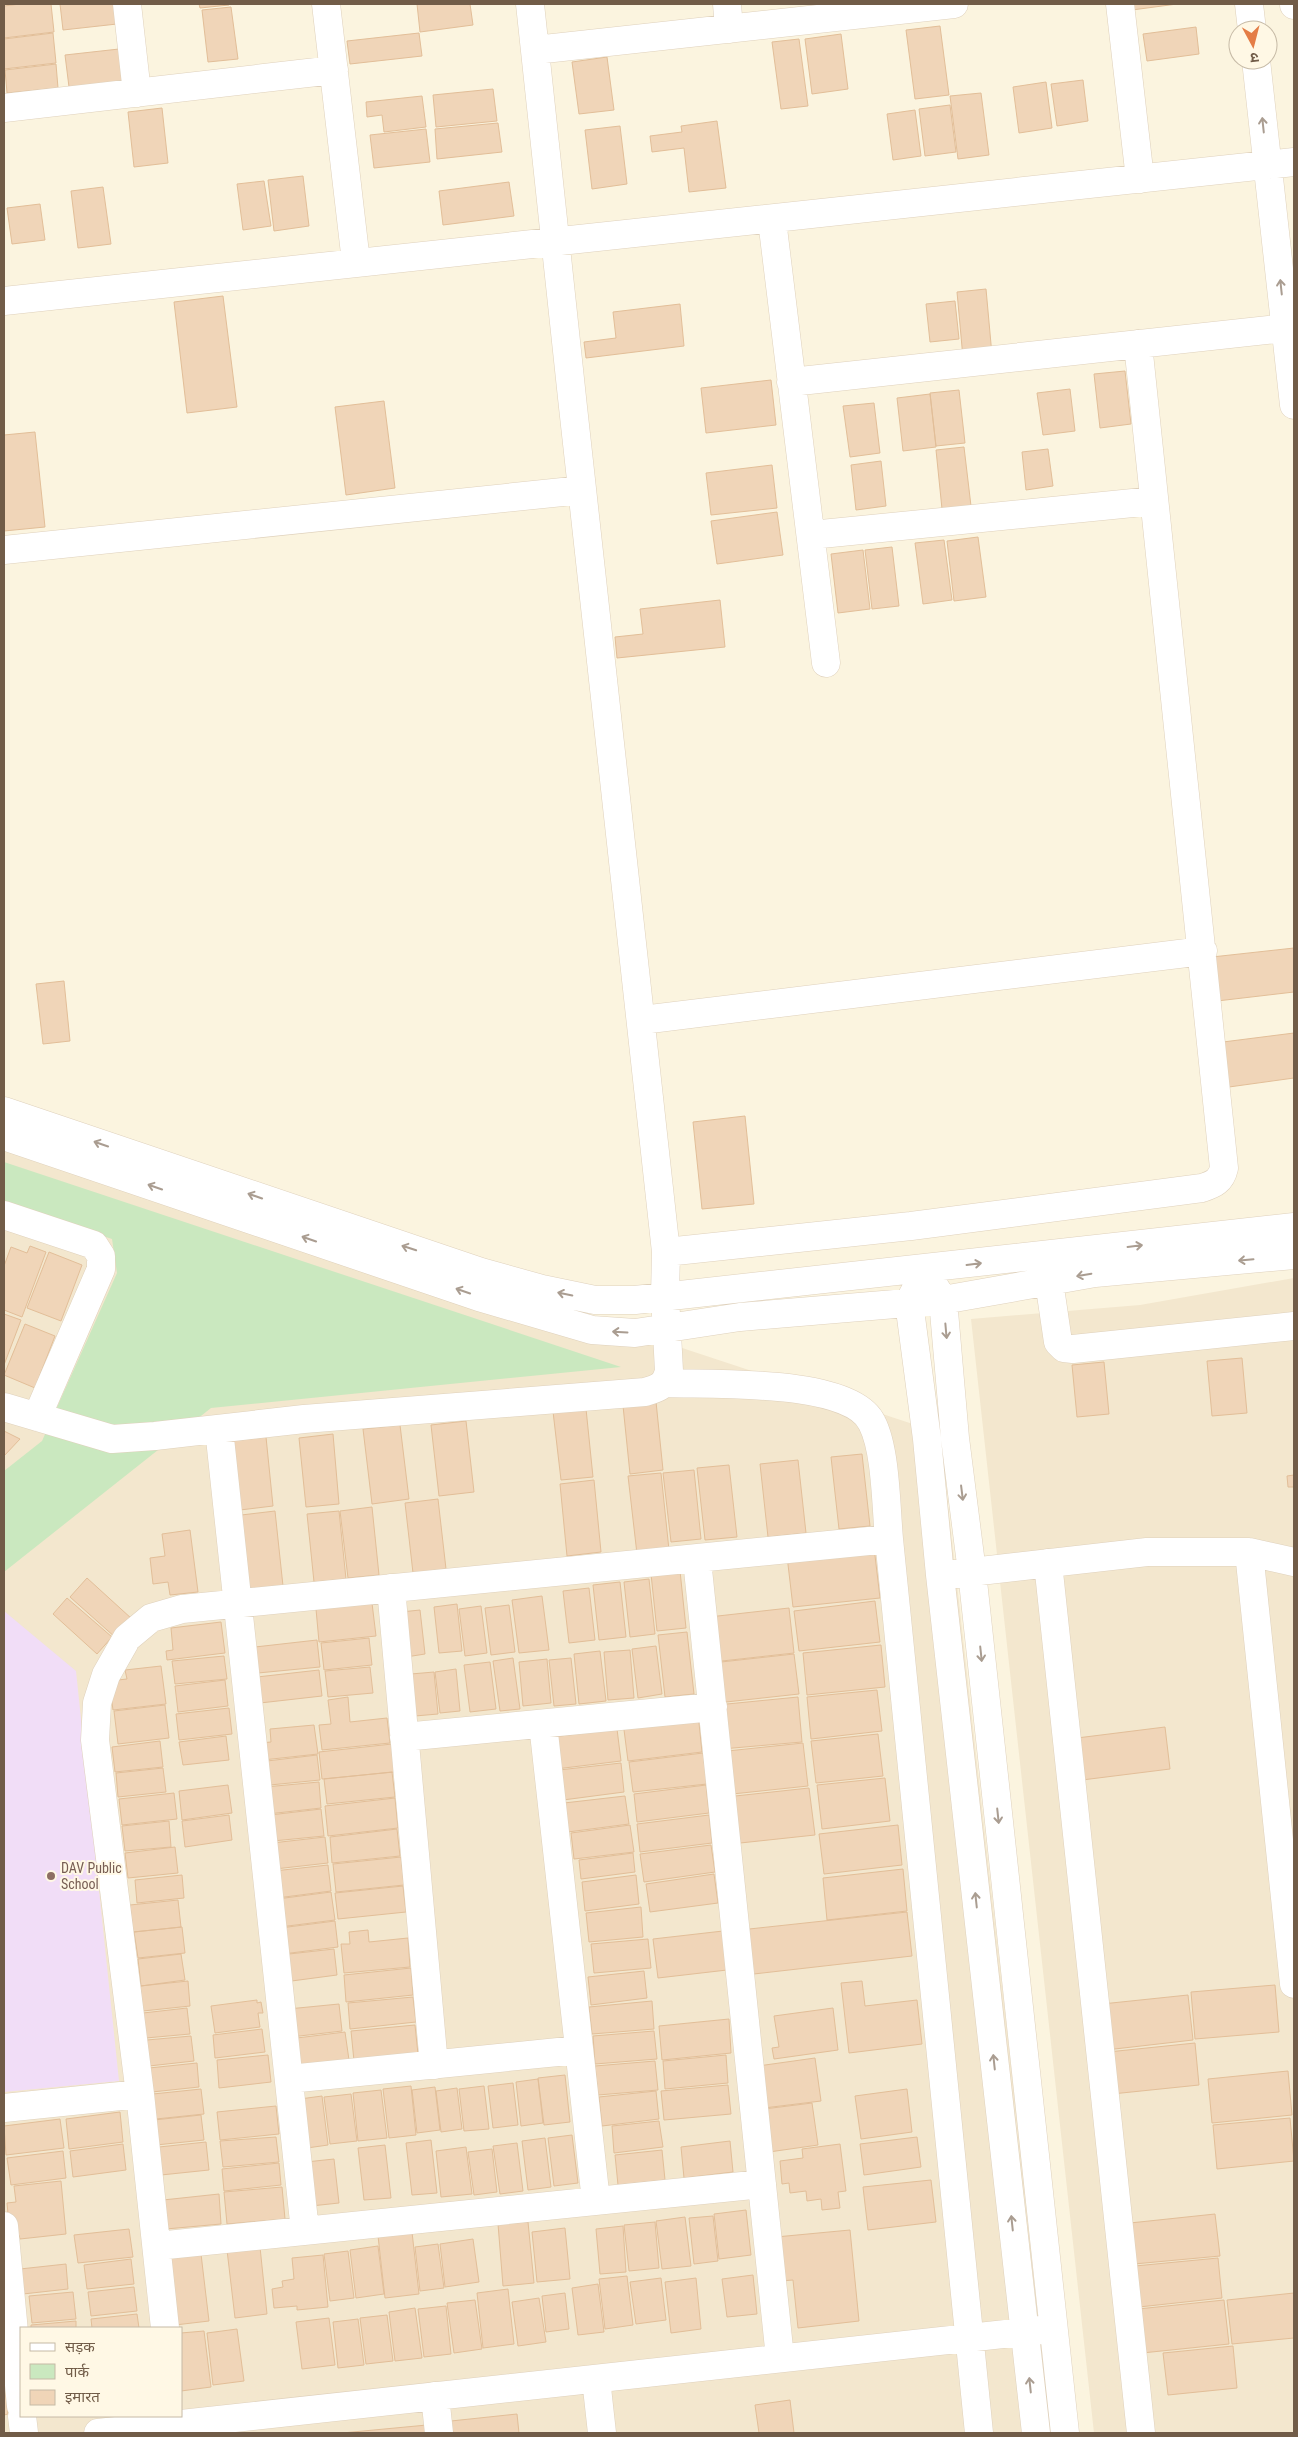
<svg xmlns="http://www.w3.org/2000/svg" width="1298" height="2437" font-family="'Roboto Condensed','Noto Sans Devanagari',sans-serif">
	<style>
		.residential { fill: #f3e7ce; fill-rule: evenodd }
		.education { fill: #f1ddf7 }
		.green { fill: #cae8bf }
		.building { fill: #f0d5b8; stroke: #e2be98 }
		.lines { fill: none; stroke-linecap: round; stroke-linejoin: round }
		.minor-casing { stroke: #dfd1bc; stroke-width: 29 }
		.minor { stroke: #fff; stroke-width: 28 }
		.oneway { stroke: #aa9d91 }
		.education-dot { fill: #8d6e63; stroke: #fff8e5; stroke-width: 2 }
		.labels { text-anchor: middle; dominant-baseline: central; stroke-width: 4; stroke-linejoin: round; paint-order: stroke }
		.education-label { font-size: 14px; fill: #785e54; stroke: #fff8e5; text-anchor: start }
	</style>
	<rect width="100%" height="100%" fill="#fbf4df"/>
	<!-- residential -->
	<path class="residential" d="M4,1124L940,1433L1052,2433H4ZM21,2328H181V2416H21Z
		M1294,1278V2433H1094L971,1319L1140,1305Z"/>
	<!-- education -->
	<path class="education" d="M4,1611L76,1671L119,2081L4,2092Z"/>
	<!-- green -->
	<path class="green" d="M4,1162L621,1367L211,1408L4,1572V1471L42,1441L117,1273L112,1239L4,1203Z"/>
	<!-- building -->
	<path class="building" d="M20,4H51L54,32L4,38V6Z
		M60,4H114L117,24L63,30Z
		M199,4H229V5L200,8Z
		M417,4H470L473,25L420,32Z
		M1131,4H1177L1132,10Z
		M231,7L238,59L208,62L202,10Z
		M940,26L949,95L915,99L906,30Z
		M1196,27L1199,54L1147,61L1143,34Z
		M53,33L56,63L4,69V39Z
		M419,33L422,56L350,64L347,41Z
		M841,34L848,89L812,94L805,39Z
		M799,39L808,106L781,109L772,42Z
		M119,49L123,81L69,87L65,55Z
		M607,57L614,110L579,114L572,62Z
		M56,64L58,88L7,93L5,70Z
		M1083,80L1088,121L1057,126L1051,84Z
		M1046,82L1052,128L1019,133L1013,87Z
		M493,89L497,121L436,127L433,95Z
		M981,93L989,155L958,159L950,96Z
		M422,96L426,127L384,132L382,115L367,117L366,102Z
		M950,105L956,152L925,156L919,109Z
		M162,108L168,163L134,167L128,112Z
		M915,110L921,156L893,160L887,114Z
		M717,121L726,188L689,192L684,148L652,152L650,136L682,132L681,126Z
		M498,123L502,152L437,159L435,129Z
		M620,126L627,184L592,189L585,130Z
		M426,129L430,162L374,168L370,135Z
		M303,176L309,226L274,231L268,180Z
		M264,181L271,226L243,230L237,184Z
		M509,182L514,216L443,225L439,191Z
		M103,187L111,244L78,248L71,191Z
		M40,204L45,240L12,244L7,208Z
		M986,289L992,355L963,358L957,292Z
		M223,296L237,407L187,413L174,302Z
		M955,301L959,339L930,342L926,304Z
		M680,304L684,346L586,358L584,342L616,338L613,312Z
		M1125,371L1131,424L1100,428L1094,374Z
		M771,380L776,425L706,433L701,388Z
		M1070,389L1075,431L1043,435L1037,393Z
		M959,390L965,443L936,446L930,393Z
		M930,394L936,447L903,451L897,398Z
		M384,401L395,488L346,495L335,407Z
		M874,403L880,453L850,457L843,406Z
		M35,432L45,527L4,531V435Z
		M964,447L971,506L942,509L936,450Z
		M1048,449L1053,486L1026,490L1022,452Z
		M881,461L886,506L856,510L851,465Z
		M772,465L777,508L711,515L706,473Z
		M777,512L783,555L717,564L711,521Z
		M978,537L986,597L954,601L947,541Z
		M944,540L952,600L923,604L915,543Z
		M892,547L899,606L872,609L865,550Z
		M863,550L870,609L838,613L831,554Z
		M720,600L725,647L617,658L615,637L643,634L640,609Z
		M1294,948V992L1217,1001L1212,957Z
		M64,981L70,1041L43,1044L36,984Z
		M1294,1033V1078L1229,1087L1223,1042Z
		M745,1116L754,1204L702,1209L693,1122Z
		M30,1246L46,1252L22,1317L4,1310V1266L11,1247L27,1253Z
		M49,1252L82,1265L61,1321L27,1308Z
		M4,1314L21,1320L4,1365Z
		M25,1324L55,1336L35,1388L4,1375Z
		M1242,1358L1247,1413L1212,1416L1207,1361Z
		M1104,1362L1109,1414L1077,1417L1072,1365Z
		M655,1392L663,1470L630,1474L622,1396Z
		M585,1399L593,1477L561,1480L552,1403Z
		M466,1421L474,1492L439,1496L431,1425Z
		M400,1425L409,1499L372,1504L363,1429Z
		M4,1431L20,1439L4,1456Z
		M333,1434L339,1504L306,1507L299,1438Z
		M266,1437L273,1506L240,1510L232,1441Z
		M862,1454L870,1526L839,1529L831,1457Z
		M798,1460L806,1533L768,1537L760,1464Z
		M729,1465L737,1537L705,1540L697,1468Z
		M694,1470L701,1539L671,1542L663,1473Z
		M661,1473L669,1550L637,1554L628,1476Z
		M1294,1475V1487H1288L1287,1476Z
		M594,1480L601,1552L567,1556L560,1484Z
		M438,1499L446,1569L413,1573L405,1503Z
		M372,1507L379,1575L348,1578L340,1511Z
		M275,1511L283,1586L241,1590L233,1516Z
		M339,1511L346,1579L314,1582L307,1514Z
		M190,1530L198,1592L170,1595L168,1582L153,1584L150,1558L165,1556L162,1534Z
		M874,1547L880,1598L793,1607L787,1556Z
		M680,1571L686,1628L657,1631L651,1574Z
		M87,1578L132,1619L116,1638L70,1597Z
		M649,1579L655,1634L630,1637L624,1582Z
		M620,1582L626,1637L599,1640L593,1585Z
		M589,1588L595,1640L569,1643L563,1591Z
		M542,1596L549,1650L519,1653L512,1600Z
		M67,1598L112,1637L97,1654L53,1614Z
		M875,1601L880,1642L799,1651L794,1611Z
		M372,1603L376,1636L319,1642L316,1609Z
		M457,1604L462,1651L439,1653L434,1607Z
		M509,1605L515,1652L491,1655L485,1608Z
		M481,1606L487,1653L465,1656L459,1609Z
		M789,1608L794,1653L713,1662L709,1617Z
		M420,1610L425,1654L406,1657L401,1612Z
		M221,1622L225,1653L167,1660L166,1651L173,1650L171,1628Z
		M687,1632L694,1694L665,1697L658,1635Z
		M369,1638L372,1665L324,1670L321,1643Z
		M317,1640L320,1667L258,1673L255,1647Z
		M881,1645L885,1687L807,1695L803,1653Z
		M656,1646L662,1694L638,1698L632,1649Z
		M630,1650L634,1698L608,1700L604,1652Z
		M600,1651L606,1701L579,1704L574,1654Z
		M794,1654L799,1694L717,1703L712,1663Z
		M224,1656L227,1679L175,1684L172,1661Z
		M513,1658L520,1709L500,1711L493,1661Z
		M571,1658L576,1704L554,1706L549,1660Z
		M547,1659L551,1703L523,1706L519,1662Z
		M490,1662L496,1709L470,1712L464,1665Z
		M161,1666L166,1704L113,1710L109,1681L127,1679L125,1670Z
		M370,1667L373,1693L328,1697L325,1671Z
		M456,1669L460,1711L440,1713L435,1672Z
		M319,1670L322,1696L260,1703L257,1677Z
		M434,1672L438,1714L415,1716L411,1674Z
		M225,1680L228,1706L178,1712L175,1686Z
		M877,1690L882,1731L811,1739L807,1697Z
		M348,1697L350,1722L387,1718L390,1743L322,1750L319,1725L331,1724L328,1700Z
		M798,1697L802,1742L722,1749L717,1705Z
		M165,1705L169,1738L118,1744L114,1711Z
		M229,1708L232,1734L179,1740L176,1714Z
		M698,1713L702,1752L628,1761L623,1722Z
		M314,1725L318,1754L263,1760L260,1743L271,1742L270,1729Z
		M1165,1727L1170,1769L1082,1780L1077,1738Z
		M617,1729L621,1761L556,1769L552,1737Z
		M878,1734L883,1776L816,1783L811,1741Z
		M226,1736L229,1760L183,1765L179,1742Z
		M160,1741L163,1767L115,1772L112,1747Z
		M803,1743L808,1786L723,1795L718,1752Z
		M392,1744L394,1772L322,1779L319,1752Z
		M703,1753L707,1784L633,1792L629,1762Z
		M317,1755L320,1780L270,1785L267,1761Z
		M621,1763L624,1792L563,1800L559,1770Z
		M163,1768L166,1792L118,1797L116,1773Z
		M392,1772L395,1797L327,1804L324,1779Z
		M885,1778L890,1821L822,1829L817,1785Z
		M319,1782L321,1808L268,1814L265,1787Z
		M228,1785L232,1813L182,1820L179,1791Z
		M706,1785L709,1813L637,1822L634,1794Z
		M809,1788L815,1835L731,1844L726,1797Z
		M174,1793L177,1819L122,1825L119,1799Z
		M625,1796L629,1824L568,1832L564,1803Z
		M395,1798L398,1828L328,1836L325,1806Z
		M321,1809L324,1836L273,1841L270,1815Z
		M229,1815L232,1840L185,1847L182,1821Z
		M709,1815L712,1843L640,1852L637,1824Z
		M169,1821L171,1847L125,1851L122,1826Z
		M630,1825L634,1852L574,1859L571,1833Z
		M898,1825L902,1865L824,1874L819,1834Z
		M397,1829L400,1856L332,1863L330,1837Z
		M325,1837L328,1863L275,1869L272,1843Z
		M711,1845L715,1872L644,1882L640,1854Z
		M175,1847L178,1873L128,1878L125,1853Z
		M633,1853L635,1872L581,1879L579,1860Z
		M401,1857L404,1885L336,1892L333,1864Z
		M328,1865L331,1891L277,1898L274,1871Z
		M903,1869L907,1911L827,1920L823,1878Z
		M714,1874L718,1903L650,1912L646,1884Z
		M182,1875L184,1898L137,1903L135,1880Z
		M636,1875L639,1904L585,1911L582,1882Z
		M403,1886L406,1912L338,1919L335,1893Z
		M331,1892L335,1920L280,1927L277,1899Z
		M178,1900L181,1927L133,1932L130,1905Z
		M641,1907L643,1937L589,1942L586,1913Z
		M907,1912L912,1956L745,1975L740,1930Z
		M335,1921L338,1947L283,1954L280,1928Z
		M182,1927L185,1953L138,1958L134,1932Z
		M368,1930L369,1942L408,1938L410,1967L344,1973L341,1944H350L349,1932Z
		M723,1931L727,1970L658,1978L653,1939Z
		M648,1939L651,1968L594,1973L591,1944Z
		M334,1949L337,1975L284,1982L280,1955Z
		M181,1954L185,1980L141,1986L138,1959Z
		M411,1968L413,1995L346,2002L344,1975Z
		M644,1971L647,1998L591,2005L588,1977Z
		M188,1981L190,2006L143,2011L140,1986Z
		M862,1981L865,2006L917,2000L922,2044L849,2053L841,1983Z
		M1275,1985L1279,2032L1195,2039L1191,1992Z
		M1188,1995L1193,2040L1106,2050L1102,2004Z
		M413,1997L416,2022L350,2029L348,2003Z
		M257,2000V2003L261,2002L263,2013H258L260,2027L215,2033L211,2006Z
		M652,2001L654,2029L592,2034L589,2007Z
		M339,2004L342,2031L291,2037L288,2009Z
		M187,2008L190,2034L146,2038L143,2013Z
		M833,2008L838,2050L774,2059L772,2048L779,2047L774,2016Z
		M729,2019L731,2053L662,2060L659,2026Z
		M415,2025L418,2054L354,2061L351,2031Z
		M262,2029L265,2052L215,2058L213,2035Z
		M654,2031L657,2059L595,2064L593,2036Z
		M345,2032L349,2060L292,2067L289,2039Z
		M191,2036L194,2061L149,2066L147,2040Z
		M1195,2043L1199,2085L1112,2094L1108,2052Z
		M268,2055L271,2082L219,2088L217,2060Z
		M726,2055L728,2083L665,2089L663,2061Z
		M815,2058L821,2101L764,2108L758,2066Z
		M655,2061L658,2090L598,2095L595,2066Z
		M197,2063L199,2087L152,2092L149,2068Z
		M1288,2071L1292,2115L1212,2123L1208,2079Z
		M565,2075L570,2122L544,2125L538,2078Z
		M538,2079L543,2123L521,2126L516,2082Z
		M513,2083L518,2125L493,2128L488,2086Z
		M728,2085L731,2114L664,2120L661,2091Z
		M411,2086L416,2135L389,2138L383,2089Z
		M484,2086L489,2129L464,2131L459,2089Z
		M435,2087L440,2130L417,2133L412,2090Z
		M457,2088L462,2129L441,2132L436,2091Z
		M201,2089L204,2114L156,2119L153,2094Z
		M907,2089L912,2132L861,2139L855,2096Z
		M381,2090L387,2138L358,2141L353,2093Z
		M656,2091L659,2119L602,2126L599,2097Z
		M351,2094L357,2141L330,2144L324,2097Z
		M322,2096L328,2145L307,2148L300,2099Z
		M812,2103L818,2145L769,2152L764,2109Z
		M276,2106L279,2134L220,2140L217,2112Z
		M120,2112L123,2142L69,2149L66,2119Z
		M201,2115L204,2140L156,2145L154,2120Z
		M1290,2118L1294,2161L1217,2169L1213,2125Z
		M60,2119L64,2148L6,2155L4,2126Z
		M659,2121L663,2147L614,2153L612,2126Z
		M572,2135L578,2183L554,2186L548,2138Z
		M276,2137L279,2162L223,2167L220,2141Z
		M917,2137L921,2167L864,2175L860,2144Z
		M545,2138L551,2187L528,2190L522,2141Z
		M431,2140L437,2193L412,2195L406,2143Z
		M730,2141L733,2172L684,2178L681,2147Z
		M206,2142L209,2170L161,2175L159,2147Z
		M517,2143L523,2191L500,2194L493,2146Z
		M123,2144L126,2170L73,2177L70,2151Z
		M840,2144L846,2191L838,2192L840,2208L822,2210L821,2199L807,2201L806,2191L790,2193L789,2183L782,2184L780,2161L803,2158L802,2149Z
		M385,2145L391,2198L364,2200L358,2148Z
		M466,2147L472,2194L441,2197L436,2151Z
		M492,2149L497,2192L474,2195L468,2152Z
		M662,2150L665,2180L618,2185L615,2155Z
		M63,2151L66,2178L11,2185L7,2158Z
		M334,2159L339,2203L311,2206L306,2162Z
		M279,2163L281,2185L224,2191L222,2169Z
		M931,2180L936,2222L868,2230L863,2187Z
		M61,2181L66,2234L20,2239L19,2235L10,2236L7,2203L16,2202L14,2186Z
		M282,2187L285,2219L227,2224L224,2192Z
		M219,2194L221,2224L166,2229L163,2200Z
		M746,2210L751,2255L719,2259L714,2214Z
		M1215,2214L1220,2256L1134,2264L1130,2223Z
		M713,2216L718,2261L694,2264L689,2218Z
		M685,2217L691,2266L662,2269L656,2221Z
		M528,2222L534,2283L503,2286L498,2224Z
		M655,2222L659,2268L629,2271L624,2225Z
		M623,2226L626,2272L600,2274L596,2229Z
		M565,2228L570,2279L537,2282L532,2232Z
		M129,2229L133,2257L78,2263L74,2235Z
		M850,2230L859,2321L798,2328L793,2280L780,2281L776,2237Z
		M412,2232L419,2294L385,2298L378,2236Z
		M473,2239L479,2282L445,2287L440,2244Z
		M438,2244L444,2288L420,2291L415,2247Z
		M378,2246L384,2294L356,2298L350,2250Z
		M260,2247L267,2314L235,2318L227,2250Z
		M348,2251L354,2298L330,2301L324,2254Z
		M201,2254L209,2321L175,2325L167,2258Z
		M323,2255L328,2307L297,2310V2306L274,2308L272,2289L283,2287L282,2281L294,2279L292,2258Z
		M1218,2258L1222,2298L1139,2307L1135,2266Z
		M131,2259L134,2284L87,2289L84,2265Z
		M66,2264L68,2289L23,2294L20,2269Z
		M753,2275L757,2314L727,2317L722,2279Z
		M627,2276L633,2325L605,2329L599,2279Z
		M661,2278L666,2320L636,2324L630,2282Z
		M696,2278L701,2329L671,2333L665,2282Z
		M598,2284L604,2332L578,2335L572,2288Z
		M134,2287L137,2311L91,2316L88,2292Z
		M508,2289L514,2344L483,2348L477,2293Z
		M73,2292L76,2319L32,2323L29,2296Z
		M565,2293L569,2329L546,2332L542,2296Z
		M1294,2293V2338L1232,2344L1227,2300Z
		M539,2298L546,2342L518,2346L512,2302Z
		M475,2300L482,2349L454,2353L447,2303Z
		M1224,2300L1229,2344L1142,2353L1138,2309Z
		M446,2306L451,2354L424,2357L418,2309Z
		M415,2308L422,2358L395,2361L389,2312Z
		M137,2314L139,2328H92L91,2319Z
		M387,2315L393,2361L366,2364L360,2318Z
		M329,2318L335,2365L302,2369L296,2322Z
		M358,2319L364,2365L338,2368L333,2322Z
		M76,2321V2328H31V2325Z
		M237,2329L244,2381L213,2385L207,2333Z
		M204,2331L211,2387L181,2391V2333Z
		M1233,2346L1237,2388L1168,2395L1163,2353Z
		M4,2378L8,2414L4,2415Z
		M790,2400L794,2433H759L755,2405Z
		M517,2414L519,2433H453L451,2421Z
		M427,2425V2433H342Z"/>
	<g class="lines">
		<defs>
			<path id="minor" d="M127,4L137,93
				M326,4L356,262
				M727,4L729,29
				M1120,4L1140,179
				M1249,4L1252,30
				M1294,4V5
				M535,50L954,4
				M1256,60L1294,405
				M4,108L334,70
				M772,220L826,663
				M4,301L1294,162
				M791,382L1286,328
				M811,535L1153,501
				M4,550L582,490
				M642,1020L1203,951
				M4,1111L481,1272L542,1289L595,1300H635L1294,1227
				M4,1136L479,1297L592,1330L635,1333L740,1317L943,1300L1095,1273L1294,1255
				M4,1215L94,1245L101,1256V1269L37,1417
				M666,1252L911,1226L1202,1188C1214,1184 1221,1181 1224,1168L1138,344
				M1049,1281L1058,1342L1064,1348L1073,1349L1294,1326
				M933,1284L943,1300L955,1438L972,1572L1065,2433
				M917,1287L909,1302L927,1439L940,1575L1036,2433
				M666,1383C710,1385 851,1378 872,1423C886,1450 886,1507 889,1539L979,2433
				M4,1407L112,1439L155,1436L304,1419L645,1392C659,1388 665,1386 669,1371L665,1296L666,1252L573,407L530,4
				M219,1429L305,2231
				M1249,1552L1294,1984
				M697,1560L780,2358
				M1048,1563L1141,2433
				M954,1574L1147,1552H1249L1294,1562
				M391,1588L434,2065
				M543,1724L596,2201
				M404,1737L713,1707
				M289,2079L578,2050
				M4,2108L140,2094
				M4,2226L21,2406
				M157,2246L762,2184
				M165,2328L140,2094L95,1740L97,1703L106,1675L127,1638L151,1618L182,1609L889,1539
				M596,2379L602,2433
				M435,2396L439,2433
				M22,2416L24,2433
				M98,2433L1041,2330"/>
		</defs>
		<!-- minor casing -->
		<use href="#minor" class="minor-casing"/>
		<!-- minor -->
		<use href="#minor" class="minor"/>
	</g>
	<!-- one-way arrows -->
	<defs><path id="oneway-shaft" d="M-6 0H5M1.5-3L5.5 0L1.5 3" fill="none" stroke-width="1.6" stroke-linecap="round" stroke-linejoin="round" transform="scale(1.25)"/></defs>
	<g class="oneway">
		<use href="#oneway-shaft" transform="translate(1263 125) rotate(-96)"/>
		<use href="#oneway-shaft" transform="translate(1281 287) rotate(-96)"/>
		<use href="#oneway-shaft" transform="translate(101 1144) rotate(-161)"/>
		<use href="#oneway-shaft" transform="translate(155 1187) rotate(-161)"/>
		<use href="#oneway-shaft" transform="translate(255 1196) rotate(-161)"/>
		<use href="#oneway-shaft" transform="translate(309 1239) rotate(-161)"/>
		<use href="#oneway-shaft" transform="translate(1135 1246) rotate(-7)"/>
		<use href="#oneway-shaft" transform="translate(409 1248) rotate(-162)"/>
		<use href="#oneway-shaft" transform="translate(1246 1260) rotate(175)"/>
		<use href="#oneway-shaft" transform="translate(974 1264) rotate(-7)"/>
		<use href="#oneway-shaft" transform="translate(1084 1275) rotate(170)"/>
		<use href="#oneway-shaft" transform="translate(463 1291) rotate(-161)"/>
		<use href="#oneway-shaft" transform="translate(565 1294) rotate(-168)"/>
		<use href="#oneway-shaft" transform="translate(946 1331) rotate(85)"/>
		<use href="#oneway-shaft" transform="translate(620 1332) rotate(-177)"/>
		<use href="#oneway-shaft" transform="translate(962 1493) rotate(83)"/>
		<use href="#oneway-shaft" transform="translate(981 1654) rotate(84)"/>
		<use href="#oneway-shaft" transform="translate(998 1816) rotate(84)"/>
		<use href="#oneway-shaft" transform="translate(976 1900) rotate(-96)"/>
		<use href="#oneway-shaft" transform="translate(994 2062) rotate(-96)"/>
		<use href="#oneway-shaft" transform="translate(1012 2223) rotate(-96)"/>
		<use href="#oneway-shaft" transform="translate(1030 2385) rotate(-96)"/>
	</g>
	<!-- markers -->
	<circle class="education-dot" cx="51" cy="1876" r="5"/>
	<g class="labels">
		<!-- education labels -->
		<g class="education-label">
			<text x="61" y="1868">DAV Public<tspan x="61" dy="16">School</tspan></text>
		</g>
	</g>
	<!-- border -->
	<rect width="1298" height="2437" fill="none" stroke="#715c48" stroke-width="10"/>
	<!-- legend -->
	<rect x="20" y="2327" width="162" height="90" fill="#fff8e5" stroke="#c6baa6"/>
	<rect x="30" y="2343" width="25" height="8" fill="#ffffff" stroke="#c6baa6"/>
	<text x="65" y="2352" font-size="15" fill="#715c48">सड़क</text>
	<rect x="30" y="2364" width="25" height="15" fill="#cae8bf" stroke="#c6baa6"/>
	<text x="65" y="2377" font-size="15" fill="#715c48">पार्क</text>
	<rect x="30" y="2390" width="25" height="15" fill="#f0d5b8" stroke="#c6baa6"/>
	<text x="65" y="2402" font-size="15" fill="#715c48">इमारत</text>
	<!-- north arrow -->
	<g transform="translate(1253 45) rotate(173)"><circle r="24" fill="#fff8e5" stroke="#c6baa6"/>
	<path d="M0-4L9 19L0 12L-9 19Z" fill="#e47d46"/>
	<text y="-8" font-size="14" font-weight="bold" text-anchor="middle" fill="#715c48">उ</text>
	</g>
</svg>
